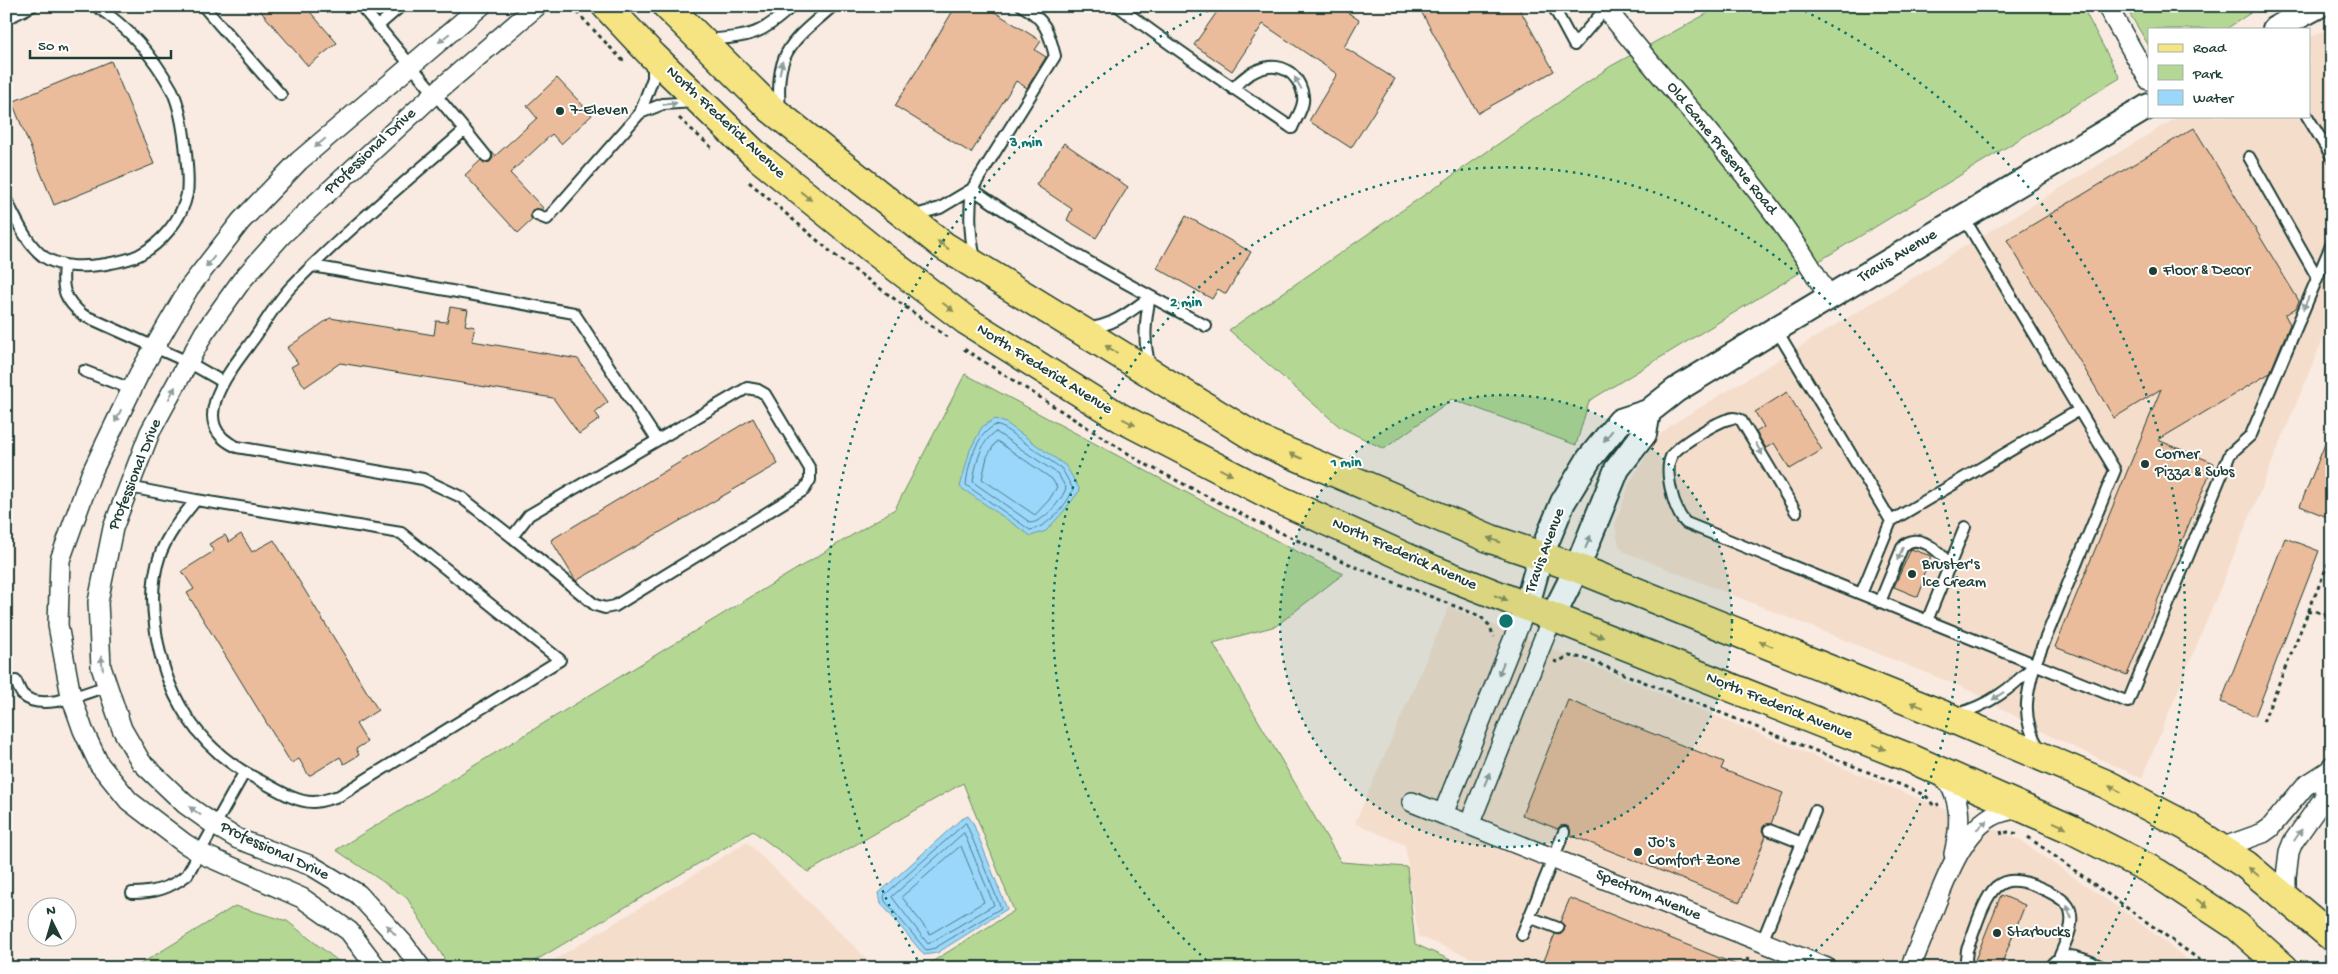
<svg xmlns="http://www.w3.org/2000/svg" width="2338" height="974" font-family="'Gochi Hand',sans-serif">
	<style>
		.built { fill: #f5ddcc }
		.green { fill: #b4d893; stroke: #6a8a64 }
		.water { fill: #9ad7fb; stroke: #6999ab }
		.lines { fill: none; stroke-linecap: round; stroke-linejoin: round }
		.shore { stroke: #507b84; stroke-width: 1 }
		.building { fill: #ebbc9b; stroke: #1f3d34 }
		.service-casing { stroke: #1f3d34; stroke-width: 14 }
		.minor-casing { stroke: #1f3d34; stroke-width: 22 }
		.tertiary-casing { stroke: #1f3d34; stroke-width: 28 }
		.primary-casing { stroke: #1f3d34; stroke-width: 31 }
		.path { stroke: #1f3d34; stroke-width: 3; stroke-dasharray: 4 4; stroke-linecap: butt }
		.service { stroke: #fff; stroke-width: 10 }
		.minor { stroke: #fff; stroke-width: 19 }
		.tertiary { stroke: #fff; stroke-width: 24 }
		.primary { stroke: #f6e381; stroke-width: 28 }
		.oneway { fill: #8f9e9a }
		.oneway2 { fill: #8a905a }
		.ring { fill: none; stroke: #0f766e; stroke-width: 2.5; stroke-dasharray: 2.5 5 }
		.poi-dot { fill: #1f3d34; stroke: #fff; stroke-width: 2 }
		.labels { text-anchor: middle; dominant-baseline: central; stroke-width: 4; stroke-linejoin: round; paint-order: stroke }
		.poi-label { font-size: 16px; fill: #1f3d34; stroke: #fff; text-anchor: start }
		.street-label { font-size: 16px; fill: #1f3d34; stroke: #fff }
		.centre { fill: #0f766e; stroke: #fff; stroke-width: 2.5 }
		.ring-label { font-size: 15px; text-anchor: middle; font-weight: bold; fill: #0f766e; stroke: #fff; stroke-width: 4; stroke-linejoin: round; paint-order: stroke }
	</style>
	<rect width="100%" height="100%" fill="#f9ebe1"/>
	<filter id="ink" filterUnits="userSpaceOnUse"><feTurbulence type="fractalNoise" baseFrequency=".02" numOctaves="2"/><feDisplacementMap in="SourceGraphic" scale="10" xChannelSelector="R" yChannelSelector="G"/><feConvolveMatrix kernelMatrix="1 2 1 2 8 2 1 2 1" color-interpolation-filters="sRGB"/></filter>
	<g filter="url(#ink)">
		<!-- built -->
		<path class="built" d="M2332,27V317L2142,778L2050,736L1969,690L1625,552L1619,546L1615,525L1630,482L1658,437L1671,425L2179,116H2309V38Z
			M1449,607L2018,839L2132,917L2199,968H1496L1418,936L1405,845L1355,823Z
			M747,842L867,959L872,968H541Z"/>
		<!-- green -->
		<path class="green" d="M1721,6H2082L2120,78L1589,401L1576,445L1452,399L1384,449L1340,427L1229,330L1611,66Z
			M2125,6H2261L2226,29H2149V46Z
			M965,374L1292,549L1343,574L1276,626L1213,643L1341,862L1407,867L1415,944L1468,968H922L1014,911L963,783L808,872L753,831L523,968H450L407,898L336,850L895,509Z
			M235,906L287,921L347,968H134Z"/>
		<!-- water -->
		<path class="water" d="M995,419L1006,423L1066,466L1080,490L1063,512L1046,531L1031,536L960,487L970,450L982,427Z
			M968,816L973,823L1007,909L937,953L924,955L881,903L879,893L960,820Z"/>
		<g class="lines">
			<!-- shore -->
			<path class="shore" d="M996,425L1004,428L1062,469L1073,489C1068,504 1047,528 1030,530L966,485C968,465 976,433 996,425Z
				M996,432L1058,474L1066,488C1062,500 1045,521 1031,523L973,482C975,467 981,439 996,432Z
				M997,441L1052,479L1057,487L1049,500L1035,515L982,479L987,457Z
				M966,823L1001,908L935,948L926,950L885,901L884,896Z
				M964,833L994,905L928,944L892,897Z
				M961,846L984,902L930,934L902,897Z"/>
		</g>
		<!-- building -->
		<path class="building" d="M256,6H305L337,43L308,66Z
			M956,6H985L1041,41L1035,50L1046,57L1027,88L1016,81L971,153L895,106Z
			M1221,6H1338L1359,20L1344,47L1395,79L1351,148L1309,121L1337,74L1263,24L1232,71L1194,45Z
			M1418,6H1518L1554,71L1478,113Z
			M111,61L154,164L54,205L12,102Z
			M557,78L592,115L561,144L552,134L510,173L544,209L532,210L530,215L532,220L518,233L465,175L481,160L484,163L490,162L493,158L492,152L495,156L537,118L527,106Z
			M2194,128L2299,301L2296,308L2285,315L2290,324L2270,373L2158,440L2214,463L2127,675L2055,647L2161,389L2114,418L2007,240Z
			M1064,143L1128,187L1096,238L1067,220L1072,209L1036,185Z
			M1186,216L1251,252L1226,294L1218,289L1212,299L1157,268Z
			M450,307L468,310L465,325L475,327L472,341L578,359L608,402L595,412L600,419L579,434L553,398L340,363L305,387L291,367L298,363L287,348L330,318L434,335L436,321L447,322Z
			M1787,392L1822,450L1790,469L1774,443L1766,448L1756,432L1764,427L1755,412Z
			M753,418L778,464L576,581L551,540Z
			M2331,429H2332V519L2300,506Z
			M241,534L252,552L274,540L378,710L356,724L367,742L356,749L359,755L344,764L340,757L309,776L299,759L291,763L187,593L194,589L182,571L214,551L209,544L225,535L229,542Z
			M2285,538L2319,551L2255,716L2221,702Z
			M1911,549L1931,556L1922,578L1925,579L1918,597L1894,587Z
			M1568,700L1724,762L1721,769L1783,793L1771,824L1763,827L1762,831L1766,836L1740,902L1570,835V828L1566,826H1560L1558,829L1522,815Z
			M2001,895L2025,905L2000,968H1995L1975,960Z
			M1570,898L1742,967V968H1556L1543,963L1555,934L1560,935L1564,931L1565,926L1560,922Z"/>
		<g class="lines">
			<defs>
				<path id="service" d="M203,6L281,95
					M361,6L465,130C406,182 344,232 290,288C277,302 266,321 255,337C234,366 183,423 237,447L423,479L461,497L512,537L529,515L747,388L758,390L765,394L810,469V480L804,490L615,606L605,608L595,605L512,537
					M1022,6C1045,19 1049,32 1055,56L972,189C1046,240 1126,284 1206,326
					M1118,6C1174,49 1233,88 1292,128C1295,120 1302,111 1303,102C1304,95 1301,86 1297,80C1279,55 1248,70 1233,89
					M1553,6L1574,45L1606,8
					M6,19L32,6
					M378,26L401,6
					M706,40C750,36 759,37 792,6
					M780,111C775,51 790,43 833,6
					M640,113L663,104L695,102
					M2307,116L2332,157
					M465,130L486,156
					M2249,157L2317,277
					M972,189C969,213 969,234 975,258
					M6,200C16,218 26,244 44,257C62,269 86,267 106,264C117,262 129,260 139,255C161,244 182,219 187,194C189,181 187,166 186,153C184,132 181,109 172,90C154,57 128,27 96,6
					M537,215L547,219L640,113L653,78V62
					M912,216L940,208L972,189
					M1964,218L2115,470L2035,664C2026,696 2021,718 2039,748
					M64,266C61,290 65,300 83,315L188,362L223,382
					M313,266L574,313L657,440
					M1087,328C1112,327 1131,311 1150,297
					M1776,329L1891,521
					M1150,366C1143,342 1145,321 1150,297
					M84,371L131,389
					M129,487L196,500L401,533L560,660L339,796C331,798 321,802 313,802C294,802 273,787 257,779C196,748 163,692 155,625C152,603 152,579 159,558C166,536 182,517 196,500
					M1796,512L1741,420C1737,418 1733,417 1729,419C1717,422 1676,446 1671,457C1664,472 1674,512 1686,523L2128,702L2230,454L2251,435L2332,243
					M1861,594L1891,521L2079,410
					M1880,602L1902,548C1916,529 1941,552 1949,565
					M1927,621L1965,527
					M16,681C18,686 20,692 23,695C41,713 87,692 107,686
					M1957,714C1989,705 2011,689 2034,665
					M1769,830L1802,843
					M132,893C154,893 170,888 187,875L244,773
					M1529,917L1558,928
					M1522,935L1564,832
					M1762,942L1815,811
					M1968,968L1966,959L1967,950C1974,933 1983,899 1996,887C2002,882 2010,880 2017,881C2030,882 2067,897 2070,910C2075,926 2065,943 2059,958
					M2049,968C2063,946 2086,960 2105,968"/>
				<path id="minor" d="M1604,6C1679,103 1770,190 1829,298
					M2107,6L2149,80
					M1940,772C1963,795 1961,825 1954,854
					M1412,802L1827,968
					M1443,814L1526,608
					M1469,825L1552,618
					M2221,848L2263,833L2270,828L2305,786L2330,770
					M2286,899V877L2289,852L2293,842L2324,798L2332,766
					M377,968L349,931L302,898L200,853L184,843L129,801L99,764L83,730L71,696L58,625L60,560L91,474L139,374L189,288L241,221L299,161L481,6
					M421,968L403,943L358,894L312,866L238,839L216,826L185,804L141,762L122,729L101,667L98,602L113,528L150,432L204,333L242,280L282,235L354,168L434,94L537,6
					M1910,968C1919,946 1928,925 1936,903C1952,865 1973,804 2025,810"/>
				<path id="tertiary" d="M2275,29L2318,6
					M1526,608L1541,555L1563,502L1589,459L1620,421L1648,412L1676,390L1776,329L2149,106
					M1552,618L1577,568L1617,469L1644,434L1648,412"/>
				<path id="primary" d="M606,6L653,56L757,156L871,248L967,321L1121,418L1278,499L1434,570L1912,759L2073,830L2157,873L2237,926L2284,968
					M667,6L770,108L944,246L1261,441L1491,539L1577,568L1948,717L2106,784L2186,826L2246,865L2332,937"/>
			</defs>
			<!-- service casing -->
			<use href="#service" class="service-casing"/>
			<!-- minor casing -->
			<use href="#minor" class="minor-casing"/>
			<!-- tertiary casing -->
			<use href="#tertiary" class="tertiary-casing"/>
			<!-- primary casing -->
			<use href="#primary" class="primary-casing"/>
			<!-- path -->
			<path class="path" d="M571,6L626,64
				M679,118L713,149
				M749,182L838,258L947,337
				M964,349L1143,463L1253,520L1358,568L1480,616L1489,625L1494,637
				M2308,612L2315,611L2332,617
				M1554,661L1557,662L1569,656L1584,658L1918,792L1927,797L1934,806L1939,804
				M2263,722L2332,554
				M2001,831L2002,835L2007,832L2020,834
				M2028,837L2211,968
				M1744,968L1748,958"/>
			<!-- service -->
			<use href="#service" class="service"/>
			<!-- minor -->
			<use href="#minor" class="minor"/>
			<!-- tertiary -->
			<use href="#tertiary" class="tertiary"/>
			<!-- primary -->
			<use href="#primary" class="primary"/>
		</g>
		<!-- one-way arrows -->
		<defs><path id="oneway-solid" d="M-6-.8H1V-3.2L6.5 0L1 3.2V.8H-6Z" transform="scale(1.25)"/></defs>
		<g class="oneway">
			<use href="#oneway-solid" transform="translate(444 38) rotate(140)"/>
			<use href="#oneway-solid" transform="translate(781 68) rotate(-78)"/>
			<use href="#oneway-solid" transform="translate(1298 83) rotate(-120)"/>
			<use href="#oneway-solid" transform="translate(670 104) rotate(-8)"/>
			<use href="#oneway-solid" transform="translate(320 143) rotate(140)"/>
			<use href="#oneway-solid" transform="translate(210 262) rotate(128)"/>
			<use href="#oneway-solid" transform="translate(2306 303) rotate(113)"/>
			<use href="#oneway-solid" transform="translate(172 393) rotate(-62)"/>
			<use href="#oneway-solid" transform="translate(118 416) rotate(116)"/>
			<use href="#oneway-solid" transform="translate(1608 436) rotate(129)"/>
			<use href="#oneway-solid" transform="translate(1759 449) rotate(60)"/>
			<use href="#oneway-solid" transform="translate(1588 542) rotate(-68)"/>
			<use href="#oneway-solid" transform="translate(1900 554) rotate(114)"/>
			<use href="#oneway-solid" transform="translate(102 663) rotate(-97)"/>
			<use href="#oneway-solid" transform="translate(1501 669) rotate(112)"/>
			<use href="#oneway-solid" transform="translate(1998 696) rotate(146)"/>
			<use href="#oneway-solid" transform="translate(1487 779) rotate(-68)"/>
			<use href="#oneway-solid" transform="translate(195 811) rotate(-144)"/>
			<use href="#oneway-solid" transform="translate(1982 825) rotate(-39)"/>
			<use href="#oneway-solid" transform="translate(2298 835) rotate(-56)"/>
			<use href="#oneway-solid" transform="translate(2069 912) rotate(-105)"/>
			<use href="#oneway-solid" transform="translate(391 930) rotate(-132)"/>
		</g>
		<g class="oneway2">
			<use href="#oneway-solid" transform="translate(806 196) rotate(39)"/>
			<use href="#oneway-solid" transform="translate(943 245) rotate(-144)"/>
			<use href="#oneway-solid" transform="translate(948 307) rotate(37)"/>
			<use href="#oneway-solid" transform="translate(1111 349) rotate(-148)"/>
			<use href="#oneway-solid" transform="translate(1129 422) rotate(27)"/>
			<use href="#oneway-solid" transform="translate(1296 456) rotate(-157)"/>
			<use href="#oneway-solid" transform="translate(1226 472) rotate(27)"/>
			<use href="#oneway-solid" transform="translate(1494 540) rotate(-161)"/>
			<use href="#oneway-solid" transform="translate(1501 598) rotate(22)"/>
			<use href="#oneway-solid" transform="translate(1597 635) rotate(22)"/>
			<use href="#oneway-solid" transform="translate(1766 644) rotate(-158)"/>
			<use href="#oneway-solid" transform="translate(1917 705) rotate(-158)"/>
			<use href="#oneway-solid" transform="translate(1879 747) rotate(22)"/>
			<use href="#oneway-solid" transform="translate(2115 789) rotate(-154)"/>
			<use href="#oneway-solid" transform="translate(2060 825) rotate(24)"/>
			<use href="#oneway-solid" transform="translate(2254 872) rotate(-140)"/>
			<use href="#oneway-solid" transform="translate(2202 903) rotate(33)"/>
		</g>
	</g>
	<!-- distance rings -->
	<circle cx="1506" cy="621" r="226" fill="#0f766e" fill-opacity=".12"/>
	<g class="ring">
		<circle cx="1506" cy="621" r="226"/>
		<path d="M1212 965A453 453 0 1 1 1800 965"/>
		<path d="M921 966A679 679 0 0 1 1214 8M1798 8A679 679 0 0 1 2091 966"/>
	</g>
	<!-- markers -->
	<g class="poi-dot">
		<circle cx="560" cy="111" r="5"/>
		<circle cx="2153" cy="271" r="5"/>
		<circle cx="2145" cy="464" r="5"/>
		<circle cx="1912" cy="574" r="5"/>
		<circle cx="1638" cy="852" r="5"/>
		<circle cx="1997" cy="933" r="5"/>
	</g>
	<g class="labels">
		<!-- poi labels -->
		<g class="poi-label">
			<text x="570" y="111">7-Eleven</text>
			<text x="2163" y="271">Floor &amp; Decor</text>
			<text x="2155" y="455">Corner<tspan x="2155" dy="18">Pizza &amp; Subs</tspan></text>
			<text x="1922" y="565">Bruster's<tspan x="1922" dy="18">Ice Cream</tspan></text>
			<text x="1648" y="843">Jo's<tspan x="1648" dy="18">Comfort Zone</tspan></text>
			<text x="2007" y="933">Starbucks</text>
		</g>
		<!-- street labels -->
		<g class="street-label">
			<text transform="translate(725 123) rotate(43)">North Frederick Avenue</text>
			<text transform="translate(1721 149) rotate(51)">Old Game Preserve Road</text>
			<text transform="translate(371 152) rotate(-43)">Professional Drive</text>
			<text transform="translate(1898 257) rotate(-31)">Travis Avenue</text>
			<text transform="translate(1044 370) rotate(32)">North Frederick Avenue</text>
			<text transform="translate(136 475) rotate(-68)">Professional Drive</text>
			<text transform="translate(1546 551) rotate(-70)">Travis Avenue</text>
			<text transform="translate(1404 555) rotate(24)">North Frederick Avenue</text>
			<text transform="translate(1779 707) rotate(22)">North Frederick Avenue</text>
			<text transform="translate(274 852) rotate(25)">Professional Drive</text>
			<text transform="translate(1648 896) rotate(22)">Spectrum Avenue</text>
		</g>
	</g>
	<circle cx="1506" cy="621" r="8" class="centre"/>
	<g class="ring-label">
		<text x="1026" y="146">3 min</text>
		<text x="1186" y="306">2 min</text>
		<text x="1346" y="466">1 min</text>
	</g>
	<!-- margin -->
	<rect width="2338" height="974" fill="none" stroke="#fff" stroke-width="25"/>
	<rect x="12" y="12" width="2313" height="949" fill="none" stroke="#1f3d34" stroke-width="2" filter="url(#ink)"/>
	<!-- legend -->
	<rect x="2148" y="28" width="162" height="90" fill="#ffffff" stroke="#a5b1ae"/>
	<rect x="2158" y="44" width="25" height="8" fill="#f6e381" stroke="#a5b1ae"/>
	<text x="2193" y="52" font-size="15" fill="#1f3d34">Road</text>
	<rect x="2158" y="65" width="25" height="15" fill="#b4d893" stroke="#a5b1ae"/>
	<text x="2193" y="78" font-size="15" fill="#1f3d34">Park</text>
	<rect x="2158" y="90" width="25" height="15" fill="#9ad7fb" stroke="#a5b1ae"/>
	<text x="2193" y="102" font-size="15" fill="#1f3d34">Water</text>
	<!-- north arrow -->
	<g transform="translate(52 922) rotate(355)"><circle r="24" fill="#ffffff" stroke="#a5b1ae"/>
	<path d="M0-4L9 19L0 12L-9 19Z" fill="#1f3d34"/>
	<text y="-8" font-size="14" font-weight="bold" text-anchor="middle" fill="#1f3d34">N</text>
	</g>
	<!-- scale -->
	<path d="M30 50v8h141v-8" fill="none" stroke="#1f3d34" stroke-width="2.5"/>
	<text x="38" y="50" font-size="15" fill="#1f3d34" stroke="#ffffff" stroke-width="4" paint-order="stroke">50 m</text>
</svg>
